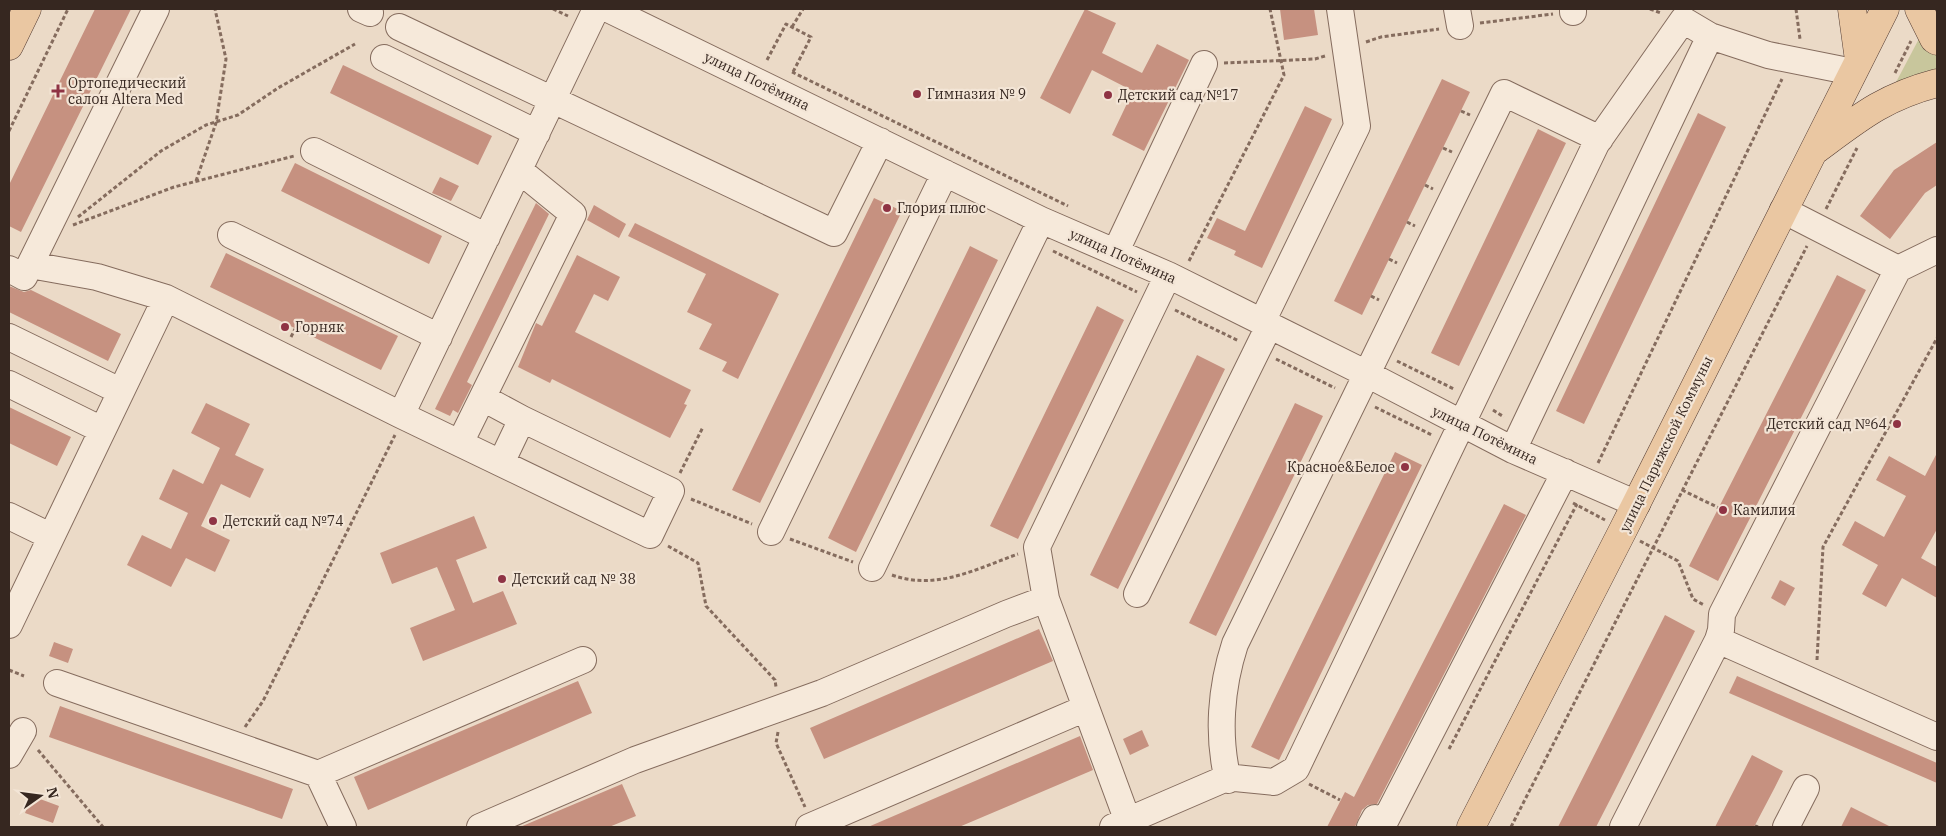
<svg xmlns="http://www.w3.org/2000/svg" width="1946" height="836" font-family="'IBM Plex Serif',serif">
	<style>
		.green { fill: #c8c69c }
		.building { fill: #c69180 }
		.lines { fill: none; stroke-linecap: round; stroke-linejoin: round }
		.minor-casing { stroke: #856c5e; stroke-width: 28 }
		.major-casing { stroke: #533b32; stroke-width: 29 }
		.path { stroke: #856c5e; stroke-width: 3; stroke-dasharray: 4 2.5; stroke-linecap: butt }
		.minor { stroke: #f6e9da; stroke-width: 26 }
		.major { stroke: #eac7a2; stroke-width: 28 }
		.poi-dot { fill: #8f3344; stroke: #f3e5d6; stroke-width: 2 }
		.labels { text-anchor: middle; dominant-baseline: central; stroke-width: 4.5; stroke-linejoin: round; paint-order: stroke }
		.street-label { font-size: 14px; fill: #362720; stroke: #f3e5d6 }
		.poi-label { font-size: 14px; fill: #362720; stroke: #f3e5d6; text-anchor: start }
	</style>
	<rect width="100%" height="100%" fill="#ebdac7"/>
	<!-- green -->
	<path class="green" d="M1921,35L1937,50V73L1894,86Z"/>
	<!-- building -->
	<path class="building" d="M95,9H131L21,232L9,226V185Z
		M1085,9L1116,23L1102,53L1142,73L1157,44L1189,60L1144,151L1112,135L1133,91L1092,70L1070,114L1040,98Z
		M1280,9H1314L1318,35L1284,40Z
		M343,65L492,136L478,165L330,93Z
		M1442,79L1470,92L1362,315L1334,301Z
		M1305,106L1332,119L1262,268L1234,255L1236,251L1207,238L1217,218L1245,231Z
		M1698,113L1726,127L1584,424L1556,411Z
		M1538,129L1566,143L1459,366L1431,353Z
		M1937,142V185L1925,193L1890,239L1860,216L1894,170Z
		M295,163L442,236L429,264L281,191Z
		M440,177L459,186L451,201L432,193Z
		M874,198L902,211L760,503L732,490Z
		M536,203L549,214L467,382L472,385L458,413L453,410L450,416L435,409Z
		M594,205L626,224L619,238L587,220Z
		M635,223L779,294L738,379L722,371L727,362L699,349L712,324L687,312L706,274L628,236Z
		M970,246L998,260L856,552L828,538Z
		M226,253L398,336L381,370L210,287Z
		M577,255L620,277L608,301L594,294L575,332L691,390L684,404L687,405L670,438L552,379L550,383L518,367L536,323L542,326Z
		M1837,275L1866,290L1718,581L1689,566Z
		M9,286L24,292L31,290L121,334L108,361L9,312Z
		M1097,306L1124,320L1018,539L990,526Z
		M1197,355L1225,369L1118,589L1090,575Z
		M206,403L250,424L235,455L264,469L250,498L221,484L201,526L230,540L215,572L186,558L171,587L127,565L142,535L171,549L188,513L159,499L173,469L203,484L220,448L191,433Z
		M1295,403L1323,416L1216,636L1189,623Z
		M9,407L71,437L57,466L9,443Z
		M1395,452L1422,465L1279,760L1251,747Z
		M1937,453V529L1921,558L1937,567V598L1902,578L1886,607L1862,594L1878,565L1842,545L1855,521L1884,537L1906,496L1876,480L1889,456L1925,476Z
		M1504,504L1526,515L1377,804L1368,805L1362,810L1355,827H1327L1345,792L1354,797Z
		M474,516L487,548L456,560L473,603L503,591L517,624L423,661L410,628L455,610L437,567L392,584L380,553Z
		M1780,580L1795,588L1785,606L1771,598Z
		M1665,615L1695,631L1612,796L1596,827H1558Z
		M1039,629L1053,661L824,759L810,728Z
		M54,642L73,649L68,663L49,656Z
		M1737,676L1937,763V783L1729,693Z
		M578,681L592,713L368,810L354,777Z
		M60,706L293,789L282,819L49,737Z
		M1142,730L1149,746L1130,755L1123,739Z
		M1080,736L1093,770L959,827H868Z
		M1752,755L1783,771L1774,789L1754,827H1715Z
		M622,784L636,816L609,827H520Z
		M32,796L59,806L53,823L25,813Z
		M1851,807L1891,827H1841Z"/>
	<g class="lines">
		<defs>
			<path id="minor" d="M361,9L370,13
				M608,9L1041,220L1168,275L1367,374L1513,450L1637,504
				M1457,9L1460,26
				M1573,9V12
				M399,27L834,233L880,141
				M384,58L537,133
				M314,151L487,237
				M1783,210L1898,269
				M231,235L439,337
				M1116,251L1204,64
				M30,265L97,277L166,298L401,415L650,535L671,491L522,419
				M9,269L24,277L156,9
				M1262,322L1357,126L1340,9
				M9,337L120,391
				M9,384L102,430
				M483,398L522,419L501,463
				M401,415L596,9
				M460,443L573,214L519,170
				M1513,450L1710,36L1768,55L1853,72
				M9,516L50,536
				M771,532L945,173
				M872,568L1041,220
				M1137,594L1269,326
				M9,625L166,298
				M1718,640L1937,737
				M57,683L318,774L343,827
				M9,755L23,731
				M318,774L583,660
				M1228,780C1217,735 1221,687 1235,644L1504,93L1600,139
				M480,827L635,760L822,693L1006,614L1046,599
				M809,827L1086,708
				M1113,827L1222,780L1235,778L1274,782L1296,769L1596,144L1683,20L1710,36
				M1130,827L1046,599L1037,547L1168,275
				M1370,827L1375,818L1384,823L1565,472
				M1623,827L1718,640L1721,630L1722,614L1898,269L1937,250
				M1786,827L1806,788"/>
			<path id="major" d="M1852,9L1859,60
				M1919,9L1934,39L1937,41
				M9,46L27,9
				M1817,149C1860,117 1884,97 1937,83
				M1471,827L1623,530L1885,9"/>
		</defs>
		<!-- minor casing -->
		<use href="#minor" class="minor-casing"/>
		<!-- major casing -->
		<use href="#major" class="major-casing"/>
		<!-- path -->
		<path class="path" d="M553,9L568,16
			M1650,9L1661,13
			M1796,9L1800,39
			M1480,23L1553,14
			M792,27L803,9
			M1366,42L1381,37L1439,29
			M767,60L786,24L811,37L793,72
			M1224,63L1315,59L1325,56
			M792,72L1068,206
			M1895,73L1911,41
			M1461,111L1470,115
			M9,131L68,9
			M1443,148L1452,152
			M196,181L216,123L226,59L215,9
			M1425,185L1433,189
			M1826,209L1857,148
			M78,217L161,151L206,125L238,115L278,88L355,44
			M1407,222L1415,226
			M73,225L174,187L294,156
			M1053,251L1137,292
			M1389,259L1397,263
			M1189,261L1284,75L1270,9
			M1371,296L1379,300
			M1175,310L1239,341
			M291,337L295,329
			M1276,359L1335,388
			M1397,361L1454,389
			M1375,407L1432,435
			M1493,410L1504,417
			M1598,463L1782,79
			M680,473L703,427
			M1682,490L1719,508
			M691,499L752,524
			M1573,503L1605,520
			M790,539L853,562
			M1640,541L1678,561L1693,599L1704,605
			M668,546L698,563L706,606L775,680L776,687
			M892,575C936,591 976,569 1018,554
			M1817,660L1823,547L1937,338
			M9,670L24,676
			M245,727L263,701L395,435
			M778,732L776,743L805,807
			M1449,749L1577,504
			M38,750L103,827
			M1309,784L1340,800
			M1755,826L1758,827
			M1511,827L1807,246"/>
		<!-- minor -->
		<use href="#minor" class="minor"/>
		<!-- major -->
		<use href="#major" class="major"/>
	</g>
	<!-- markers -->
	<g class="poi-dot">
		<path d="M55.5 83.5h5v5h5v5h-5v5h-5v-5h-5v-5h5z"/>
		<circle cx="917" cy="94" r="5"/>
		<circle cx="1108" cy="95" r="5"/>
		<circle cx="887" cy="208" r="5"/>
		<circle cx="285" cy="327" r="5"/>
		<circle cx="1897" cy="424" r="5"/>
		<circle cx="1405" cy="467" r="5"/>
		<circle cx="1723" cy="510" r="5"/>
		<circle cx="213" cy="521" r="5"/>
		<circle cx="502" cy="579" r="5"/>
	</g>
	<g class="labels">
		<!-- street labels -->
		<g class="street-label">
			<text transform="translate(757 81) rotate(26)">улица Потёмина</text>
			<text transform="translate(1123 256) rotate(24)">улица Потёмина</text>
			<text transform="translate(1485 435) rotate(26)">улица Потёмина</text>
			<text transform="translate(1666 444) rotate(-64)">улица Парижской Коммуны</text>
		</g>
		<!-- poi labels -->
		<g class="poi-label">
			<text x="68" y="83">Ортопедический<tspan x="68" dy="16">салон Altera Med</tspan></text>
			<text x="927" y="94">Гимназия № 9</text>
			<text x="1118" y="95">Детский сад №17</text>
			<text x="897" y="208">Глория плюс</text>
			<text x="295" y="327">Горняк</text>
			<text x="1887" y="424" text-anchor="end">Детский сад №64</text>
			<text x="1395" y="467" text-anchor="end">Красное&amp;Белое</text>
			<text x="1733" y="510">Камилия</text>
			<text x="223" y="521">Детский сад №74</text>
			<text x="512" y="579">Детский сад № 38</text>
		</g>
	</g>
	<!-- border -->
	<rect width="1946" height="836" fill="none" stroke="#362720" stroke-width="20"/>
	<!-- north arrow -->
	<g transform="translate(40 796) rotate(76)" stroke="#f3e5d6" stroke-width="4" paint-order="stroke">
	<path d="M0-4L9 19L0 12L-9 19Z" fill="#362720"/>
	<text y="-8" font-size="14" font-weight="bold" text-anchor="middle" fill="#362720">N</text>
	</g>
</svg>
